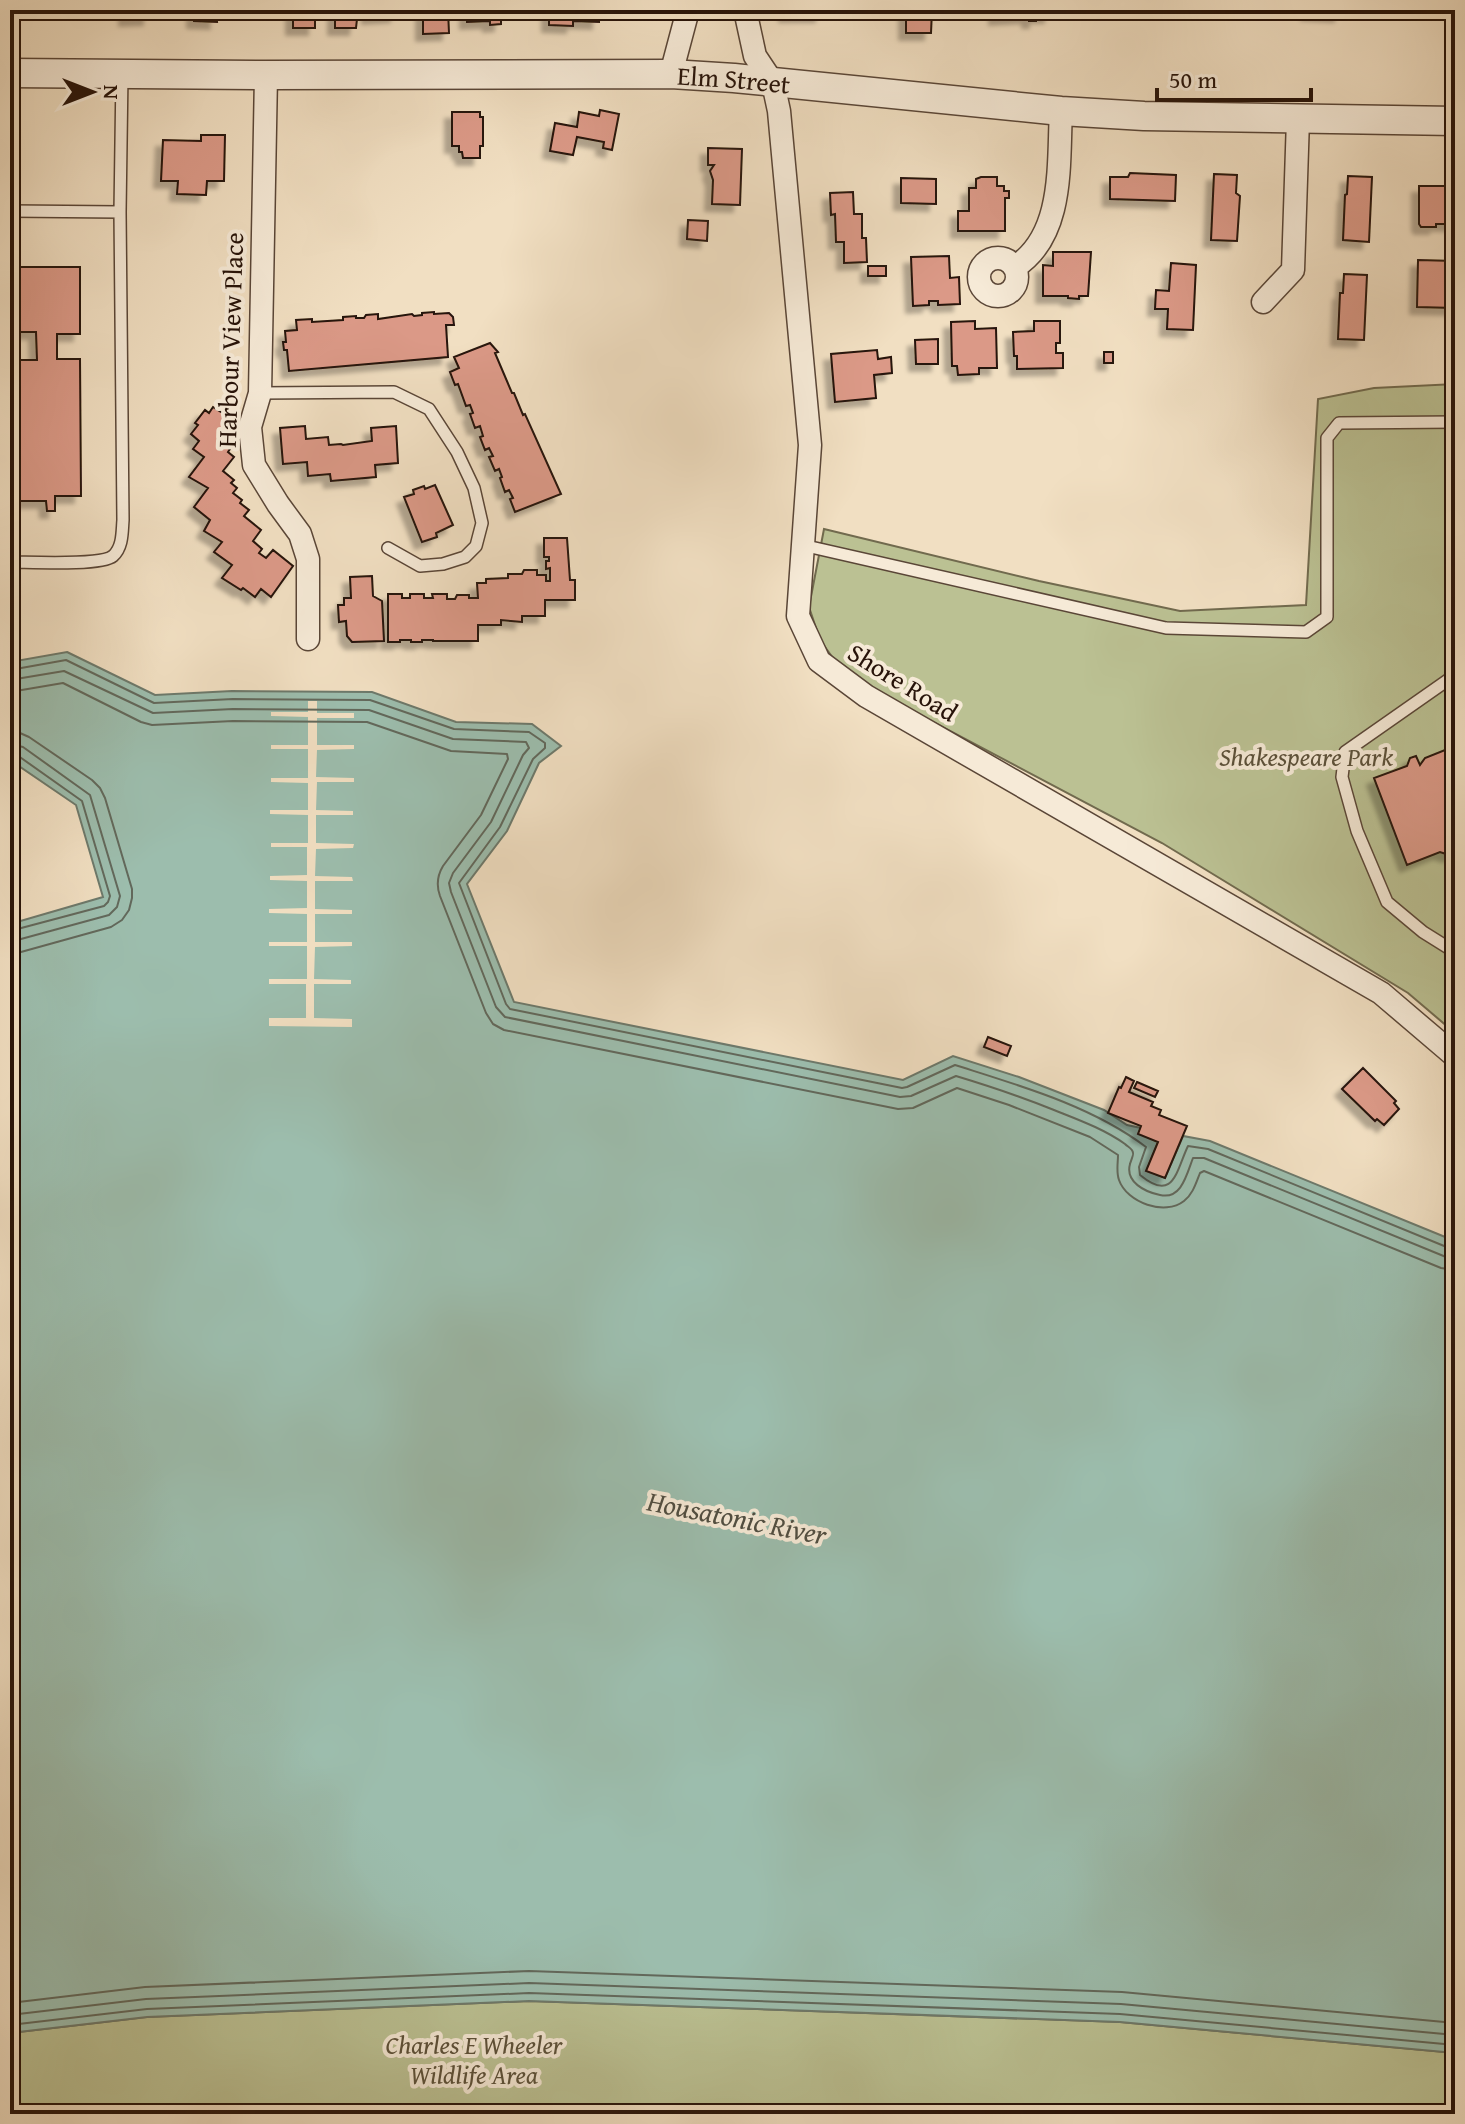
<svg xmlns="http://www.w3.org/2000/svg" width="1465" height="2124" font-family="'Gentium Book Plus',serif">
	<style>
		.green { fill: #bbc193; stroke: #716a4e; stroke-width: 2 }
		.water { fill: #9cbdad; stroke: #6d796b; stroke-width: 2 }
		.pier { fill: #f1dfc2 }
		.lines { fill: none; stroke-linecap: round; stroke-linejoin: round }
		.shore { stroke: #62685b; stroke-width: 2 }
		.building { fill: #db9987; stroke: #271309; stroke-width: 2; filter: url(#shadow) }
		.service-casing { stroke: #5a4637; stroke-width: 14 }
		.minor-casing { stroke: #5a4637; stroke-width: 25 }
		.tertiary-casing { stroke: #5a4637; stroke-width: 31 }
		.service { stroke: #f6ead7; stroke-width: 11 }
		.minor { stroke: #f6ead7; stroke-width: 22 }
		.tertiary { stroke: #f6ead7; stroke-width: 28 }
		.labels { text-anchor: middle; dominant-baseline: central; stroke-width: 8; stroke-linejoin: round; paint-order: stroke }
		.street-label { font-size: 26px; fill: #271309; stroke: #f6ead7 }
		.park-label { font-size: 26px; font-style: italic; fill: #5b5039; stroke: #f6ead7 }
		.water-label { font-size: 28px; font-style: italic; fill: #504e42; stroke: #f6ead7 }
	</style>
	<defs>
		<filter id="shadow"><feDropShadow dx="-7" dy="7" stdDeviation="2" flood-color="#0004"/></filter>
	</defs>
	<rect width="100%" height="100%" fill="#f1dfc2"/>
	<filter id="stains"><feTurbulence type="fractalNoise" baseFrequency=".0025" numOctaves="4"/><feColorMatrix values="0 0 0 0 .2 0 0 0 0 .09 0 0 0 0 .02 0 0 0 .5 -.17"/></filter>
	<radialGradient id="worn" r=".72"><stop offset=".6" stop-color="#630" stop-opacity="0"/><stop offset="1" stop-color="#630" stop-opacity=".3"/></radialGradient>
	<!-- green -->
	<path class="green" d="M1455,384V1033L1408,993L1162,843L865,686L838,665L820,640L809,607L824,529L1039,581L1180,611L1306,605L1318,399L1374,388Z
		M529,2001L1120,2022L1455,2053V2114H10V2033L147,2017Z"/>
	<!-- water -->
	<path class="water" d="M67,652L155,695L232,691L372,692L456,722L532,724L561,746L539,763L507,831L467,884L514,1002L903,1080L953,1056L1019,1077L1104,1110L1127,1125L1141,1128L1158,1142L1147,1170L1165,1178L1183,1136L1210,1141L1455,1241V2053L1120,2022L529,2001L147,2017L10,2033V924L103,897L76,805L10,760V662Z"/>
	<!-- pier -->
	<path class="pier" d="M308,701H317V713H354V718H317V745H354V749L317,750L316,777L354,778V782H317L316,810L353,811V815H316V843L354,844L353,848L316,849L315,876L352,877L353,881H315V909L352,910V914H315V942H352V946L315,947L314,979L351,980V984H314V1018L352,1019V1027L269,1026V1018H306V984H269V979H307V946H269V942H307V914L269,913V909L307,908V881L270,880V876L307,875V847H271V843H308V815L270,814V810H308V783L271,782V778H308V749H271V745H308V717L271,716V712H308Z"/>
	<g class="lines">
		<!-- shore -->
		<path class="shore" d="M10,670L66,660L154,703L233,699L370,700L454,729L529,732L545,743V748L533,759L500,827L459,883L506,1004L510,1009L902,1088L907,1087L955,1065C1021,1086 1092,1106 1146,1147L1139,1167L1140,1175C1174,1203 1176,1171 1188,1146L1208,1149L1449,1248H1455
			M10,680L64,671L153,713L233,709L369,710L453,739L526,742L529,748L523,755L491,822L453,873L449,883L451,892L496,1007L505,1017L900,1097L911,1096L956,1076C989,1086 1022,1097 1054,1110C1079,1120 1104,1129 1125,1144C1128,1147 1133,1149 1133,1153C1134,1154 1130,1163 1130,1164C1125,1182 1145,1192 1160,1195C1182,1200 1187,1173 1193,1158H1204L1446,1257L1455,1258
			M10,692L63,683L141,722L152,725L233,721L367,722L451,751L507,754L508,759L481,815L443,866C437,876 436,885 440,896L486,1013L493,1024L504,1030L898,1109L913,1108L957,1088L1009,1105L1090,1137L1118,1155C1118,1163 1116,1172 1119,1180C1127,1203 1165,1216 1184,1201C1193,1194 1196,1183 1200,1173L1204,1171L1441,1268L1455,1270
			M10,732L20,733L29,737L92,780L100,788L105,798L132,889V898L129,910L122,920L111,927L21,952L10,954
			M10,744L23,747L90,795L120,896L117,907L109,915L10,942
			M10,754L17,755L82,801L110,896L108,902L104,906L10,931
			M10,2003L145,1987L529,1971L1122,1992L1455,2023
			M10,2015L146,1999L529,1983L1121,2004L1455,2035
			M10,2025L147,2009L529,1993L1120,2014L1455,2045"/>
	</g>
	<!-- building -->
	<path class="building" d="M126,10H150V18L126,19Z
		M194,10H216L217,22L194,21Z
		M293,10H315V28H293Z
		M335,10H358L356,28H335Z
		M369,10H397V15L369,17Z
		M423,10H448L449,33L423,34Z
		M467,10H501V24L490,25V21L467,22Z
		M549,10H599V22L573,21V26L549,25Z
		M786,10H822V15H786Z
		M906,10H932L931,33H906Z
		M996,10H1051V16H1036V21H1029V16L996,18Z
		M1308,10H1341V15L1308,13Z
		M600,110L619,114L612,150L603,148L604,142L577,137L573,155L550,151L555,123L577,127L579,112L599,116Z
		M452,112H480V117H483V146H480V158H463L462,152H459V146H452Z
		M201,135H225L224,181H207L206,195L177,194L178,181H161L163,140L201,141Z
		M708,148L742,149L740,205L712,204L713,180L710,171L714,165H708Z
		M1130,173L1176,175L1175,201L1110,199V177H1128Z
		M1214,174L1237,175L1236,193L1240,196L1237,241L1211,240Z
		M1348,176L1372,177L1369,242L1343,240L1345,195L1347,194Z
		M981,177H997V186H1004V191H1009V198H1005V231H958V211H969V188H976V179Z
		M901,178L936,179V204L901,203Z
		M1419,186H1455V224H1436V227H1421L1419,224Z
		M853,192L854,214H862V238H866L867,262L844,263V242H836L835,214L831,215L830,193Z
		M688,220L708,221L707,241L687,239Z
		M1053,252H1091L1088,296H1079V299L1068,298V296H1043V265L1053,266Z
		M949,256L950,278L959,277L960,304L938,305V301H929V305L913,306L911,257Z
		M1418,260L1455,261V308L1417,307Z
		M1171,263L1196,265L1193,330L1167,329L1168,309H1155L1156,290L1169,291Z
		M868,266H886V276H868Z
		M10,267H80V334H57V359H80L81,496H55V511H47L46,501H16L15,360H37L36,332H10Z
		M1344,274L1367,275L1364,340L1338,339L1340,293H1343Z
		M434,312V314L449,313L453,317L454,325H446L448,357L289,371L287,350H284L283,342H286L285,331L297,330L296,320L312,319V322L343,320V317L356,316V318H364L366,315L378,314V319L412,314L414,316L422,315V313Z
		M975,321V329L996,328L997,368H979V374L958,375L957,366H952L951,322Z
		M1034,321H1060V343H1056V353H1063V368L1017,369V356H1014L1013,332L1034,331Z
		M938,339V364H916L915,340Z
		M490,343L498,352L495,353L512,393H514L523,415L525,414L561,494L515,512L510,499L513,498L509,490L505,492L500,478L502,477L499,469L495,471L489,457L493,456L489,448L485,450L480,437L483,436L480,426L475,428L470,414L473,413L470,405L466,406L458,384L455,385L450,372L459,368L454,357Z
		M877,350L878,359L891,357L892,373L874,375L876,398L835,402L831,354Z
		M1104,352H1113V363H1104Z
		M213,407L235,421L220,441L230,449L228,452L234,457L223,471L234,480L231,483L237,488L233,493L242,500L240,503L249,510L244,516L261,530L253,541L262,549L259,553L266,558L273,550L293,566L271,597L261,589L255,597L243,588L241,590L222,578L232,565L214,552L222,542L204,531L210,520L194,507L208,488L189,477L204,457L193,449L199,441L191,434L198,425L195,423L205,410L209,413Z
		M305,426L306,439L328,437L329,445L341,444L343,445L372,441L371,428L396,426L398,463L375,465L376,477L331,481L330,474L308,476L307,462L283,464L280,428Z
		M435,485L453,525L436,533L437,537L422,542L404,497L414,494L413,490L424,486L425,489Z
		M544,538H567L570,580H575V600H545V616H522V622L501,620V625H478V641H433V640H422V642H411V640H400V642H388V594H402V598H410V594H424V598H433L432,594H447V599H455L457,595H469V598H478L477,583H486V579L508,578V574H522L524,570H537V575H546V581H550V568L546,569V561H549V557H544Z
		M372,576L373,596L382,601L384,641L352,642L347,636L346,621L339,622L338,605H344V598H351L350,577Z
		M1455,746V853L1449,855L1440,852L1407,865L1374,778L1407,766L1410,758L1416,756L1420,765L1425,758Z
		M988,1037L1011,1046L1007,1056L984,1047Z
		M1363,1068L1396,1101L1394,1103L1399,1109L1384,1125L1377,1119L1375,1121L1342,1089Z
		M1126,1077L1134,1081L1129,1092L1153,1102L1151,1106L1161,1110L1159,1115L1187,1126L1165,1178L1146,1171L1158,1142L1138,1134L1141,1126L1108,1113L1119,1087L1121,1088Z
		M1137,1082L1158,1091L1155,1097L1134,1088Z"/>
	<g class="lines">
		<defs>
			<path id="service" d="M10,211L120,212
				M260,393L394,392L429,409L457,452L474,488L482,523L476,546L465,557L443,564L420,566L388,548
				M802,545L1166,628L1306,632L1327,617V438L1339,423L1455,422
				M10,562C29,562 101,566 113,556C123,547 122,532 123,520L120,212L122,74
				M1455,675L1345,752L1342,777L1357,831L1387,902L1423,932L1455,952"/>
			<path id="minor" d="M745,10L755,56L773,83L779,111L810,445L798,616L819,661L866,696L1381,993L1455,1056
				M671,74L688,10
				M266,75L260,393L250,427L254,465L278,504L300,534L308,559V639
				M979 277a19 19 0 1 1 38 0a19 19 0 1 1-38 0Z
				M1015,267C1065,235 1058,163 1061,111
				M1263,302L1293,270L1298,119"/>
			<g id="tertiary">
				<path id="s1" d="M10,73L266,75L671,74L734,78L1061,111L1144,116L1455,121"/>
			</g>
		</defs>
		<!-- service casing -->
		<use href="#service" class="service-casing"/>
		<!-- minor casing -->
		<use href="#minor" class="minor-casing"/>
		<!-- tertiary casing -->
		<use href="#tertiary" class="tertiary-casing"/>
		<!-- service -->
		<use href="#service" class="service"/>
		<!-- minor -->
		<use href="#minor" class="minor"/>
		<!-- tertiary -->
		<use href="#tertiary" class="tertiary"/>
	</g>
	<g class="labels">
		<!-- street labels -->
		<g class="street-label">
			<text stroke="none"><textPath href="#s1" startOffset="724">Elm Street</textPath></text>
			<text transform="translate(230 340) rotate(-88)">Harbour View Place</text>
			<text transform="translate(903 682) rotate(32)">Shore Road</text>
		</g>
		<!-- park labels -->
		<g class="park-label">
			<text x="1306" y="756">Shakespeare Park</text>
			<text x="474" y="2044">Charles E Wheeler<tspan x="474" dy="30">Wildlife Area</tspan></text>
		</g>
		<!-- water labels -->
		<g class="water-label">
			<text transform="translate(737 1517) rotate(11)">Housatonic River</text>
		</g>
	</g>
	<!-- margin -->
	<rect width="1465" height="2124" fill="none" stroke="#f1dfc2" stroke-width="40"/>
	<rect x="12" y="12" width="1441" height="2100" fill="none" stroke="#271309" stroke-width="4"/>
	<rect x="20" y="20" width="1425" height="2084" fill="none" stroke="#271309" stroke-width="2"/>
	<!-- north arrow -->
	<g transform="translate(92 92) rotate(90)" stroke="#f6ead7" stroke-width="6" paint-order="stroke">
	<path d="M0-6L14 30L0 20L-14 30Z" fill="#271309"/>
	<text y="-12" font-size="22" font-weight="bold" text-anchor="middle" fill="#271309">N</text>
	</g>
	<!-- scale -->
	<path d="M1157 88v12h154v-12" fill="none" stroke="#271309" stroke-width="4"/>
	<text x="1169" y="88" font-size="24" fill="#271309" stroke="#f6ead7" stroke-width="6" paint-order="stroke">50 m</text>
	<rect width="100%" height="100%" filter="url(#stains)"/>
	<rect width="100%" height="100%" fill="url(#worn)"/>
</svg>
